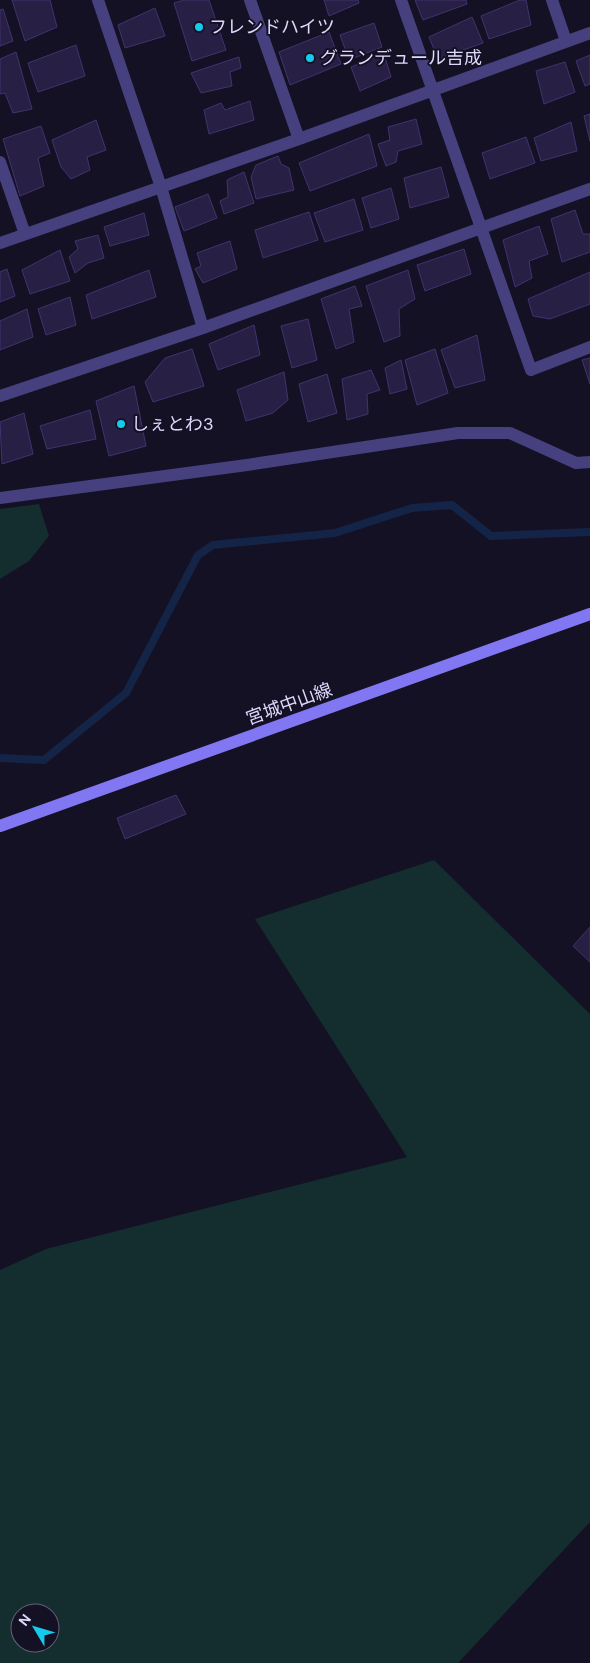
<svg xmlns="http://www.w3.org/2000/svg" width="590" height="1663" font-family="'DM Sans','Noto Sans JP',sans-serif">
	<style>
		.green { fill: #142d2e; fill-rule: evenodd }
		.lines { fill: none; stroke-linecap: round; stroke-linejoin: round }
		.stream { stroke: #132447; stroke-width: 8 }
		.building { fill: #281f44; stroke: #41336e }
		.street { stroke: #46407f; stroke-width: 12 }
		.secondary { stroke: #8177f3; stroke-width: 12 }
		.poi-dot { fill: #15caeb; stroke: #151124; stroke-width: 2 }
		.labels { text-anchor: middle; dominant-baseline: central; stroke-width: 4; stroke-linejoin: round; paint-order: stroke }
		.poi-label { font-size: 18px; fill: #ded8fc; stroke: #151124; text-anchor: start }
		.street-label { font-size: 18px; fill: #ded8fc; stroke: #151124 }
	</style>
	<rect width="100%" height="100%" fill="#151124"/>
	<!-- green -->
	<path class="green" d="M39,504L49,536L29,561L0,579V509Z
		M434,860L590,1014V1522L458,1663H0V1270L46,1249L407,1157L255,919ZM20,1613H50V1643H20Z"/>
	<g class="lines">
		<!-- stream -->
		<path class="stream" d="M0,758L44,760L126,693L198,555L213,545L335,533L412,508L452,505L491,536L590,532"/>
	</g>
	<!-- building -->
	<path class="building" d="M12,0H50L57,27L25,41Z
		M184,0H209L226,50L192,61L174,3Z
		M324,0H358L359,3L329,16Z
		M415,0H466L467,4L423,20Z
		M520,0H526L531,25L489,39L481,16Z
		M155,8L165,36L125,48L118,25Z
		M3,9L13,41L0,46V10Z
		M472,17L483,43L438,59L429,37Z
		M374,23L382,47L349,60L340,35Z
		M329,32L341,64L290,85L279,52Z
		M76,45L85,76L38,92L28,63Z
		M16,52L32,109L13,113L5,93L0,94V59Z
		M384,54L391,77L360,91L351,67Z
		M590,55V84L585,86L576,61Z
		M239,57L241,68L230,72L232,86L201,93L191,73Z
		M565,62L575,92L544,104L536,71Z
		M250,101L254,120L209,134L204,110L221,103L225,110Z
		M590,114V141L584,116Z
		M416,119L422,144L398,151L396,162L386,166L378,144L390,140L388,127Z
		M96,120L106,150L87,157L90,170L71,179L61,167L52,140Z
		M571,122L577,151L541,161L534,138Z
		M41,126L50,153L38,158L44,186L20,196L3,139Z
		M369,134L377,166L310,191L299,163Z
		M526,137L535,163L490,179L482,153Z
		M278,156L281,164L289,168L294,190L256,199L251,177L256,165Z
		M441,167L449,197L410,208L404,178Z
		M244,172L254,203L224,214L220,201L228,197L227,180Z
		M391,188L399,219L371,228L362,198Z
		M208,194L217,218L184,231L175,207Z
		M354,199L363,230L325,242L314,213Z
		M575,210L583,234H590V252L562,262L551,219Z
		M309,212L318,240L263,258L255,230Z
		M144,213L149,235L110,246L104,227Z
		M539,226L548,254L529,261L532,278L515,287L503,240Z
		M98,235L104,258L88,263L75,273L69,257L78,249L75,241Z
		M230,241L237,269L203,283L195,269L201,266L197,253Z
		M464,249L471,274L425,291L417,265Z
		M60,250L70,281L30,294L22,270Z
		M7,269L15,296L0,302V272Z
		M149,270L156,297L92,319L86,295Z
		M408,270L415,299L399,309L400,336L384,342L366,286Z
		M590,272V304L550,319L533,316L528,299Z
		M355,286L362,306L349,309L354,342L336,349L321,299Z
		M70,297L76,325L46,335L38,309Z
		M27,309L33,337L0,350V321Z
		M308,319L317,360L292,368L281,326Z
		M254,325L260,355L218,370L209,344Z
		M477,335L485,380L455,388L441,350Z
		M192,349L204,386L153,402L145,382L165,358Z
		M435,349L448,393L417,405L405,360Z
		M590,358V384L582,360Z
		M401,360L407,389L390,394L385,368Z
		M371,370L380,390L367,394L368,414L347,420L342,379Z
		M284,372L288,400L273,413L246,421L237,390Z
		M327,374L337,413L308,422L299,384Z
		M134,386L146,446L109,456L96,401Z
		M90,410L96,439L47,449L40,426Z
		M24,413L33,454L2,464L0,422Z
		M176,795L186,814L125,839L117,818Z
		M590,927V962L573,946Z"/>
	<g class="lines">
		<!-- street -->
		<path class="street" d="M98,0L161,187L203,328
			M250,0L299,139
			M401,0L531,370L590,347
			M552,0L566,41
			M0,162L25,234
			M0,243L299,139L590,33
			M0,396L203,328L590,189
			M0,498L247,465L458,433H510L576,463L590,462"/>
		<!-- secondary -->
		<path class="secondary" d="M0,826L590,614"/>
	</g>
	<!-- markers -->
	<g class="poi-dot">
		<circle cx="199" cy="27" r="5"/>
		<circle cx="310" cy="58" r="5"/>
		<circle cx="121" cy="424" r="5"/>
	</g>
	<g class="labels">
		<!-- poi labels -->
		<g class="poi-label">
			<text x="209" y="27">フレンドハイツ</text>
			<text x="320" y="58">グランデュール吉成</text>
			<text x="131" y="424">しぇとわ3</text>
		</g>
		<!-- street labels -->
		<g class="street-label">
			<text transform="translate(289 704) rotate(-20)">宮城中山線</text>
		</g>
	</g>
	<!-- north arrow -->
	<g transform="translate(35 1628) rotate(308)"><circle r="24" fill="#151124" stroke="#65617a"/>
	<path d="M0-4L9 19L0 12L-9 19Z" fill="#15caeb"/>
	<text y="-8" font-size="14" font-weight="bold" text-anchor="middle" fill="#ded8fc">N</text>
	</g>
</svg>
